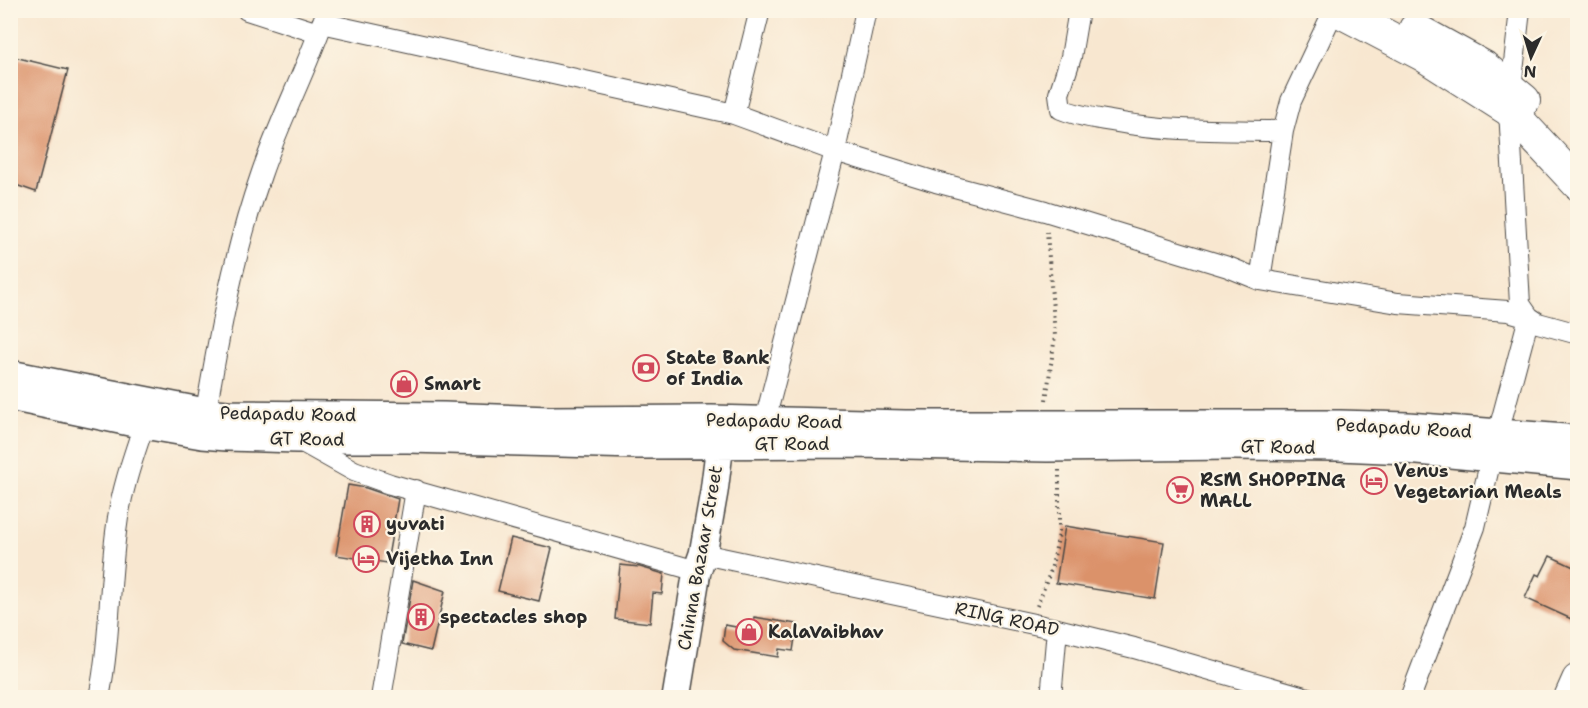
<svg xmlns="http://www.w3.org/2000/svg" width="1588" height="708" font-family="'Shantell Sans',sans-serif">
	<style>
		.building { fill: #db926b }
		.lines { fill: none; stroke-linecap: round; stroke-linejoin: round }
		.street-casing { stroke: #4a4744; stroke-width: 22 }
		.secondary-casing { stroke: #4a4744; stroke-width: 30 }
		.primary-casing { stroke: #4a4744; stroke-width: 34 }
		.path { stroke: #4a4744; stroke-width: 4; stroke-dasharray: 1.5 4.5; stroke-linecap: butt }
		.street { stroke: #fff; stroke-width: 20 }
		.secondary { stroke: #fff; stroke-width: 27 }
		.primary { stroke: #fff; stroke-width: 32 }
		.labels { text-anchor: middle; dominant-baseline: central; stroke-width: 4.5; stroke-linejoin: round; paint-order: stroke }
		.poi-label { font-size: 18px; font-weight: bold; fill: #2b2b2b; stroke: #fcf5e5; text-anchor: start }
		.street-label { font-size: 18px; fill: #2b2b2b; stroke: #fcf5e5 }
	</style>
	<rect width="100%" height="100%" fill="#fcf5e5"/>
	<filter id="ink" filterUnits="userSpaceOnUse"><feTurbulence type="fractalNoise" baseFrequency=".0167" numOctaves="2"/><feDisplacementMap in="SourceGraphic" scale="12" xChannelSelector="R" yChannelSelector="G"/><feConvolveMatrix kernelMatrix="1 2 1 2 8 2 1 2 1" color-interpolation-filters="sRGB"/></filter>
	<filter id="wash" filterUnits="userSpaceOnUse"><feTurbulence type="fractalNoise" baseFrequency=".008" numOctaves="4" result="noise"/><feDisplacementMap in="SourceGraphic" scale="24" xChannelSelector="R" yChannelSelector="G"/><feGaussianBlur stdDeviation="1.35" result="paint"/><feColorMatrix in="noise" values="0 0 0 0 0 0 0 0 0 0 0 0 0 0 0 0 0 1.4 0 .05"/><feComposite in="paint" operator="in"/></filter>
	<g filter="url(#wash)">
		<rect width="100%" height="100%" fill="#f8e7d0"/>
		<g id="blocks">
			<!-- building -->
			<path class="building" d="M10,56L68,70L36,192L10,183Z
				M348,485L366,488L398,499L387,563L336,555Z
				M1065,526L1164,542L1155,599L1056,583Z
				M511,538L552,548L539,601L498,591Z
				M1550,556L1578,569V622L1525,598L1536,574L1540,576Z
				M620,565L640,567L664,574L662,594L653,593L650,623L615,619Z
				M413,580L445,591L431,651L402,644Z
				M754,617L797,624L793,651L779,649L778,657L734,650L723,641L725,625L752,630Z"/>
		</g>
	</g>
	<g filter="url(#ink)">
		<use href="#blocks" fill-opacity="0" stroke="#4a4744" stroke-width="1.5"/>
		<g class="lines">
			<defs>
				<path id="street" d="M247,10L318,33
					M760,10L734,114L835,151L936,182L1045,211L1228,267L1260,280L1398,303L1508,311L1529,317L1538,323L1578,334
					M1079,10L1071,57L1059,94L1061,109C1077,116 1094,118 1111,121C1168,132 1225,130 1283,131
					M322,23L734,114
					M1511,89L1520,10
					M1260,280L1283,131L1291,101L1334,10
					M765,420L835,151L866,10
					M204,423C218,340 233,255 261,175C280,119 308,67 327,10
					M297,439L354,471L390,484L697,571
					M703,554L1057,629L1134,648L1308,698
					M99,698C110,643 109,587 116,532C120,495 132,460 144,425
					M381,698L416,490
					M1051,698L1057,629
					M1410,698L1475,527L1491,459L1529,317L1520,304L1509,110"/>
				<path id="secondary" d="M10,374L205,412L227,414L444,416L550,420L711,419L905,424H1340L1408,426L1578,439
					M10,397L144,425L202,435L227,437L297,439H408L638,445L859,444L1047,448L1233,446L1339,447L1407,450L1578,466
					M676,698L697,571L703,554L714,492L720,444L713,426"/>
				<path id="primary" d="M1337,10L1423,55L1509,110L1578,184
					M1415,29L1484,67L1524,100
					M1570,698L1578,680"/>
			</defs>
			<!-- street casing -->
			<use href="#street" class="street-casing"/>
			<!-- secondary casing -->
			<use href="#secondary" class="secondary-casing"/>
			<!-- primary casing -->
			<use href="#primary" class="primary-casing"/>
			<!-- path -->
			<path class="path" d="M1046,400L1055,336L1047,232
				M1037,606L1051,570L1059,534V470"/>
			<!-- street -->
			<use href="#street" class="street"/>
			<!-- secondary -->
			<use href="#secondary" class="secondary"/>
			<!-- primary -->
			<use href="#primary" class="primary"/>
		</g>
	</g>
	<!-- icons -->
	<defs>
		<symbol id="bank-ring" viewBox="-11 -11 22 22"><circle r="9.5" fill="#fcf5e5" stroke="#d1495b" stroke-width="1.5"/><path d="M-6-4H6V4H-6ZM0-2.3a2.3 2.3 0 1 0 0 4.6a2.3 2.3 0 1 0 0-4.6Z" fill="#d1495b"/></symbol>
		<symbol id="shop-ring" viewBox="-11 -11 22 22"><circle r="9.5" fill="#fcf5e5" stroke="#d1495b" stroke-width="1.5"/><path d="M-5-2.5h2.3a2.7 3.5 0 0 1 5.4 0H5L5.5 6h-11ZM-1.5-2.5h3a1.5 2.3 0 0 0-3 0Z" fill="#d1495b"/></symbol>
		<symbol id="hotel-ring" viewBox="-11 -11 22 22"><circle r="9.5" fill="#fcf5e5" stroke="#d1495b" stroke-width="1.5"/><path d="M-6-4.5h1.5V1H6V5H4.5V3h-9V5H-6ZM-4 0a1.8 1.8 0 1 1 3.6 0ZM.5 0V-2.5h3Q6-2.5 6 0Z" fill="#d1495b"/></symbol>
		<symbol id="supermarket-ring" viewBox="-11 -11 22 22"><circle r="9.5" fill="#fcf5e5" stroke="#d1495b" stroke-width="1.5"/><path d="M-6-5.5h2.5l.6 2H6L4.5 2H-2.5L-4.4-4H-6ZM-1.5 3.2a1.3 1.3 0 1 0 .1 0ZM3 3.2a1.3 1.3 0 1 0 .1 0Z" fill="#d1495b"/></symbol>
		<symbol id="building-ring" viewBox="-11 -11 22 22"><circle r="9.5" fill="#fcf5e5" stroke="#d1495b" stroke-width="1.5"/><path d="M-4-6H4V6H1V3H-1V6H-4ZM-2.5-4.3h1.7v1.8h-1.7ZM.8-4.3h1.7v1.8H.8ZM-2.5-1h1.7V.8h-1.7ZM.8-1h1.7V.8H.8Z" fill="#d1495b"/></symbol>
	</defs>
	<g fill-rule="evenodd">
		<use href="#bank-ring" x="631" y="353" width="30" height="30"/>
		<use href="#shop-ring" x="389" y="369" width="30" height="30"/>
		<use href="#hotel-ring" x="1359" y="466" width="30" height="30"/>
		<use href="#supermarket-ring" x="1165" y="475" width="30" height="30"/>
		<use href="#building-ring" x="352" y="509" width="30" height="30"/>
		<use href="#hotel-ring" x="351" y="544" width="30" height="30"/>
		<use href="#building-ring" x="406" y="602" width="30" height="30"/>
		<use href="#shop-ring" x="734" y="617" width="30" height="30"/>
	</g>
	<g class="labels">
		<!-- poi labels -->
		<g class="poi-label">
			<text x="666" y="358">State Bank<tspan x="666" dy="21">of India</tspan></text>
			<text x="424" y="384">Smart</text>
			<text x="1394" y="471">Venus<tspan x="1394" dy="21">Vegetarian Meals</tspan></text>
			<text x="1200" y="480">RSM SHOPPING<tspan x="1200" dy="21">MALL</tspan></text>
			<text x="386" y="524">yuvati</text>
			<text x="386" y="559">Vijetha Inn</text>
			<text x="440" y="617">spectacles shop</text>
			<text x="768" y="632">KalaVaibhav</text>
		</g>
		<!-- street labels -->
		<g class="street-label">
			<text transform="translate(288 414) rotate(1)">Pedapadu Road</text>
			<text transform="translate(774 421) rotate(1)">Pedapadu Road</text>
			<text transform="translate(1404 428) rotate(3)">Pedapadu Road</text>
			<text transform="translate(307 439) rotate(1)">GT Road</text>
			<text x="792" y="444">GT Road</text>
			<text transform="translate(1278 447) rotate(1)">GT Road</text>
			<text transform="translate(700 558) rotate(-80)">Chinna Bazaar Street</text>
			<text transform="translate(1007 619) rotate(12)">RING ROAD</text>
		</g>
	</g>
	<!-- margin -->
	<rect width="1588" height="708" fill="none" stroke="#fcf5e5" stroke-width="36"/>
	<!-- north arrow -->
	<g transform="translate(1531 57) rotate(184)" stroke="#fcf5e5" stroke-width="4.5" paint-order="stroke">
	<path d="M0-4.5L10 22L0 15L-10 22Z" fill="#2b2b2b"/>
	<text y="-9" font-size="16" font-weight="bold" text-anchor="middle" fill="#2b2b2b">N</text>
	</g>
</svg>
